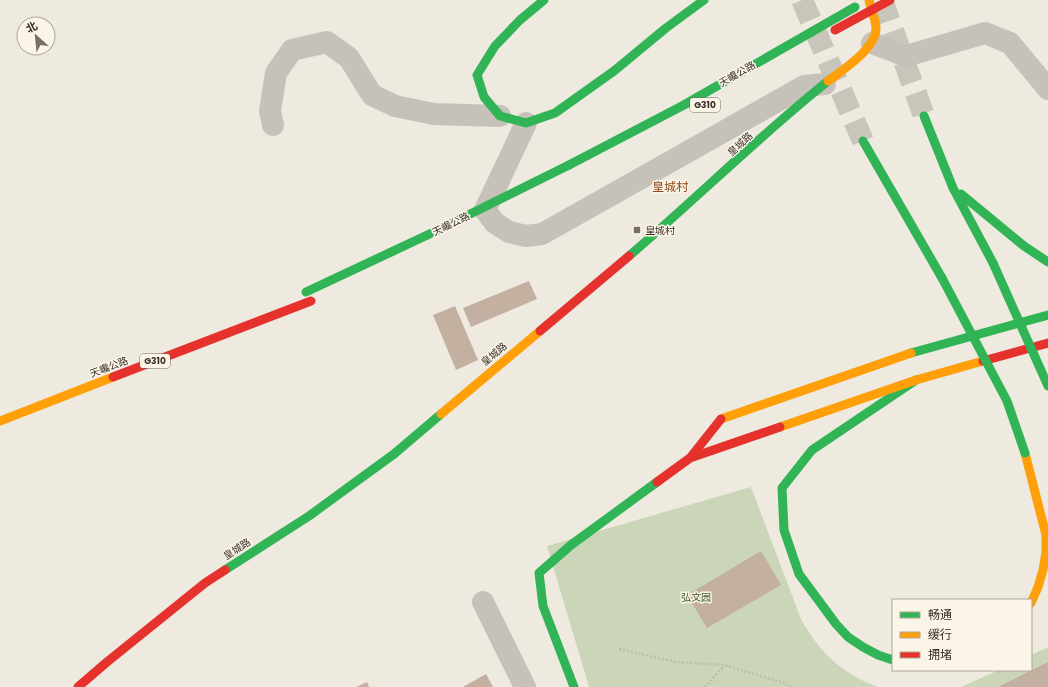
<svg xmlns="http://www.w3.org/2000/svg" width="1048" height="687" font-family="Poppins,'Noto Sans SC',sans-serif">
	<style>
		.green { fill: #cbd6b8 }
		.building { fill: #c4b0a0 }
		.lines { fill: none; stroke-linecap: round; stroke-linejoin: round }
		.primary-tunnel { stroke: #cac5bb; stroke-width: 22; stroke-dasharray: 22 11; stroke-linecap: butt }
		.path { stroke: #c0bab1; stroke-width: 2.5; stroke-dasharray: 2 2; stroke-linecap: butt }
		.street { stroke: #c7c2b9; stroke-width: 22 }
		.fast { stroke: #30b455; stroke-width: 9 }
		.slow { stroke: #ff9f0a; stroke-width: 9 }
		.jam { stroke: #e5322d; stroke-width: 9 }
		.fast-bridge { stroke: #30b455; stroke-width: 9 }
		.jam-bridge { stroke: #e5322d; stroke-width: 9 }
		.poi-dot { fill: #787068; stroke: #fbf5e7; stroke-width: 1.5 }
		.labels { text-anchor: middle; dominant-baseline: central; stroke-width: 3; stroke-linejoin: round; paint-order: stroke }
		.shield { fill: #fbf5e7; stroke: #726a61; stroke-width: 1 }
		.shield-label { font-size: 9px; font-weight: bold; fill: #382f27 }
		.street-label { font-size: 10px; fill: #382f27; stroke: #fbf5e7 }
		.poi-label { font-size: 10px; fill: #382f27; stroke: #fbf5e7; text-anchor: start }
		.park-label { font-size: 10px; fill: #3f5928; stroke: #fbf5e7 }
		.quarter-label { font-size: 12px; fill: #904717; stroke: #fbf5e7 }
	</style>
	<rect width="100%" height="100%" fill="#eeeae0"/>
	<!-- green -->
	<path class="green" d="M751,487L801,619C820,653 841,673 878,687H589L547,546Z
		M1048,647V687H961L999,670H1031V655Z"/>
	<!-- building -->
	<path class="building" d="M529,281L537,299L471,327L463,308Z
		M455,306L478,360L456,370L433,315Z
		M761,551L781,585L707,628L687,595Z
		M1048,662V687H998Z
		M486,674L493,687H463Z
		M367,682L369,687H356Z"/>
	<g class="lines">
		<!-- primary-tunnel -->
		<path class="primary-tunnel" d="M802,0L863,141
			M882,0L924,116"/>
		<!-- path -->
		<path class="path" d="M619,649L676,662L724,665L781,682L792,687
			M705,687L724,666"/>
		<!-- street -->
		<path class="street" d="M872,43L906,56L985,33L1010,43L1048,89
			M526,123L485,210L495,223L509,232L526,236L542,234L707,141L804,86L825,84
			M273,125L270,111L276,73L292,50L327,42L349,58L372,95L395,106L434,114L500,116
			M483,602L525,687"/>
		<!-- fast -->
		<path class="fast" d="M544,0L520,20L495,46L477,75L484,97L500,116L526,123L555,113L614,71L666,28L704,0
			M924,116L953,188L993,263
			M863,141L942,278
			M569,165L682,106L855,7
			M961,194L1024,246L1048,262
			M629,256C696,199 759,136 828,81
			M911,353L1048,315
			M225,570L309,516L394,454L441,414
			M893,660L878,655L863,647L848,637L836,624L799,574L784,530L782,488L812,450L916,380
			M574,687L543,606L539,573L571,545L657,482"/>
		<!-- slow -->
		<path class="slow" d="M828,81C843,70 877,48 876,27C875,18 871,9 869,0
			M441,414L540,331
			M721,419L911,353
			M0,421L113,377
			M780,427L916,380L983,361
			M1025,453L1046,535V552L1043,570L1038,587L1031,603"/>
		<!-- jam -->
		<path class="jam" d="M540,331L629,256
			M983,361L1048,343
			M113,377L311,301
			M690,458L780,427
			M657,482L690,458L721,419
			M78,687L107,662L205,583L225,570"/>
		<!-- fast-bridge -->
		<path class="fast-bridge" d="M993,263L1048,386
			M942,278L1007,401L1025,453
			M306,292L438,230L569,165"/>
		<!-- jam-bridge -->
		<path class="jam-bridge" d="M835,30L890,0"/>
	</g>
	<!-- markers -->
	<rect class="poi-dot" x="633" y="226" width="8" height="8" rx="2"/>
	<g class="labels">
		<!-- shield labels -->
		<g class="shield">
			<rect x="690" y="98" width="30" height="14" rx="3"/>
			<rect x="140" y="354" width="30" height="14" rx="3"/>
		</g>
		<g class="shield-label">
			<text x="705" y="105">G310</text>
			<text x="155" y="361">G310</text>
		</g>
		<!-- street labels -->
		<g class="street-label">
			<text transform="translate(737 74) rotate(-30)">天巉公路</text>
			<text transform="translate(740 144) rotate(-42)">皇城路</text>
			<text transform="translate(451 224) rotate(-26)">天巉公路</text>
			<text transform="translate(494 354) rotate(-40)">皇城路</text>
			<text transform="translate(109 367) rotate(-21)">天巉公路</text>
			<text transform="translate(237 549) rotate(-33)">皇城路</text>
		</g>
		<!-- poi labels -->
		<g class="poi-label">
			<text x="645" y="230">皇城村</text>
		</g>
		<!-- park labels -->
		<g class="park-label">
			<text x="696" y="597">弘文园</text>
		</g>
		<!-- quarter labels -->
		<g class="quarter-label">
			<text x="670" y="186">皇城村</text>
		</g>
	</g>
	<!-- legend -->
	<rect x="892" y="599" width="140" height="72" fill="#fbf5e7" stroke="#ada69a"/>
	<rect x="900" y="612" width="20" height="6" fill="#30b455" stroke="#ada69a"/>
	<text x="928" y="619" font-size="12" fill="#382f27">畅通</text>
	<rect x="900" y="632" width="20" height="6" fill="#ff9f0a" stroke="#ada69a"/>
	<text x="928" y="639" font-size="12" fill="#382f27">缓行</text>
	<rect x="900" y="652" width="20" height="6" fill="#e5322d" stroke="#ada69a"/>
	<text x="928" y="659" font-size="12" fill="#382f27">拥堵</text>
	<!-- north arrow -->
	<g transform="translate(36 36) rotate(333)"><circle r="19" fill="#fbf5e7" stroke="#ada69a"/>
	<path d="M0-3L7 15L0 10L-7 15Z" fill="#787068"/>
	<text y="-6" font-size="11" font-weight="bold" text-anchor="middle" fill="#382f27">北</text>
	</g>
</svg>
